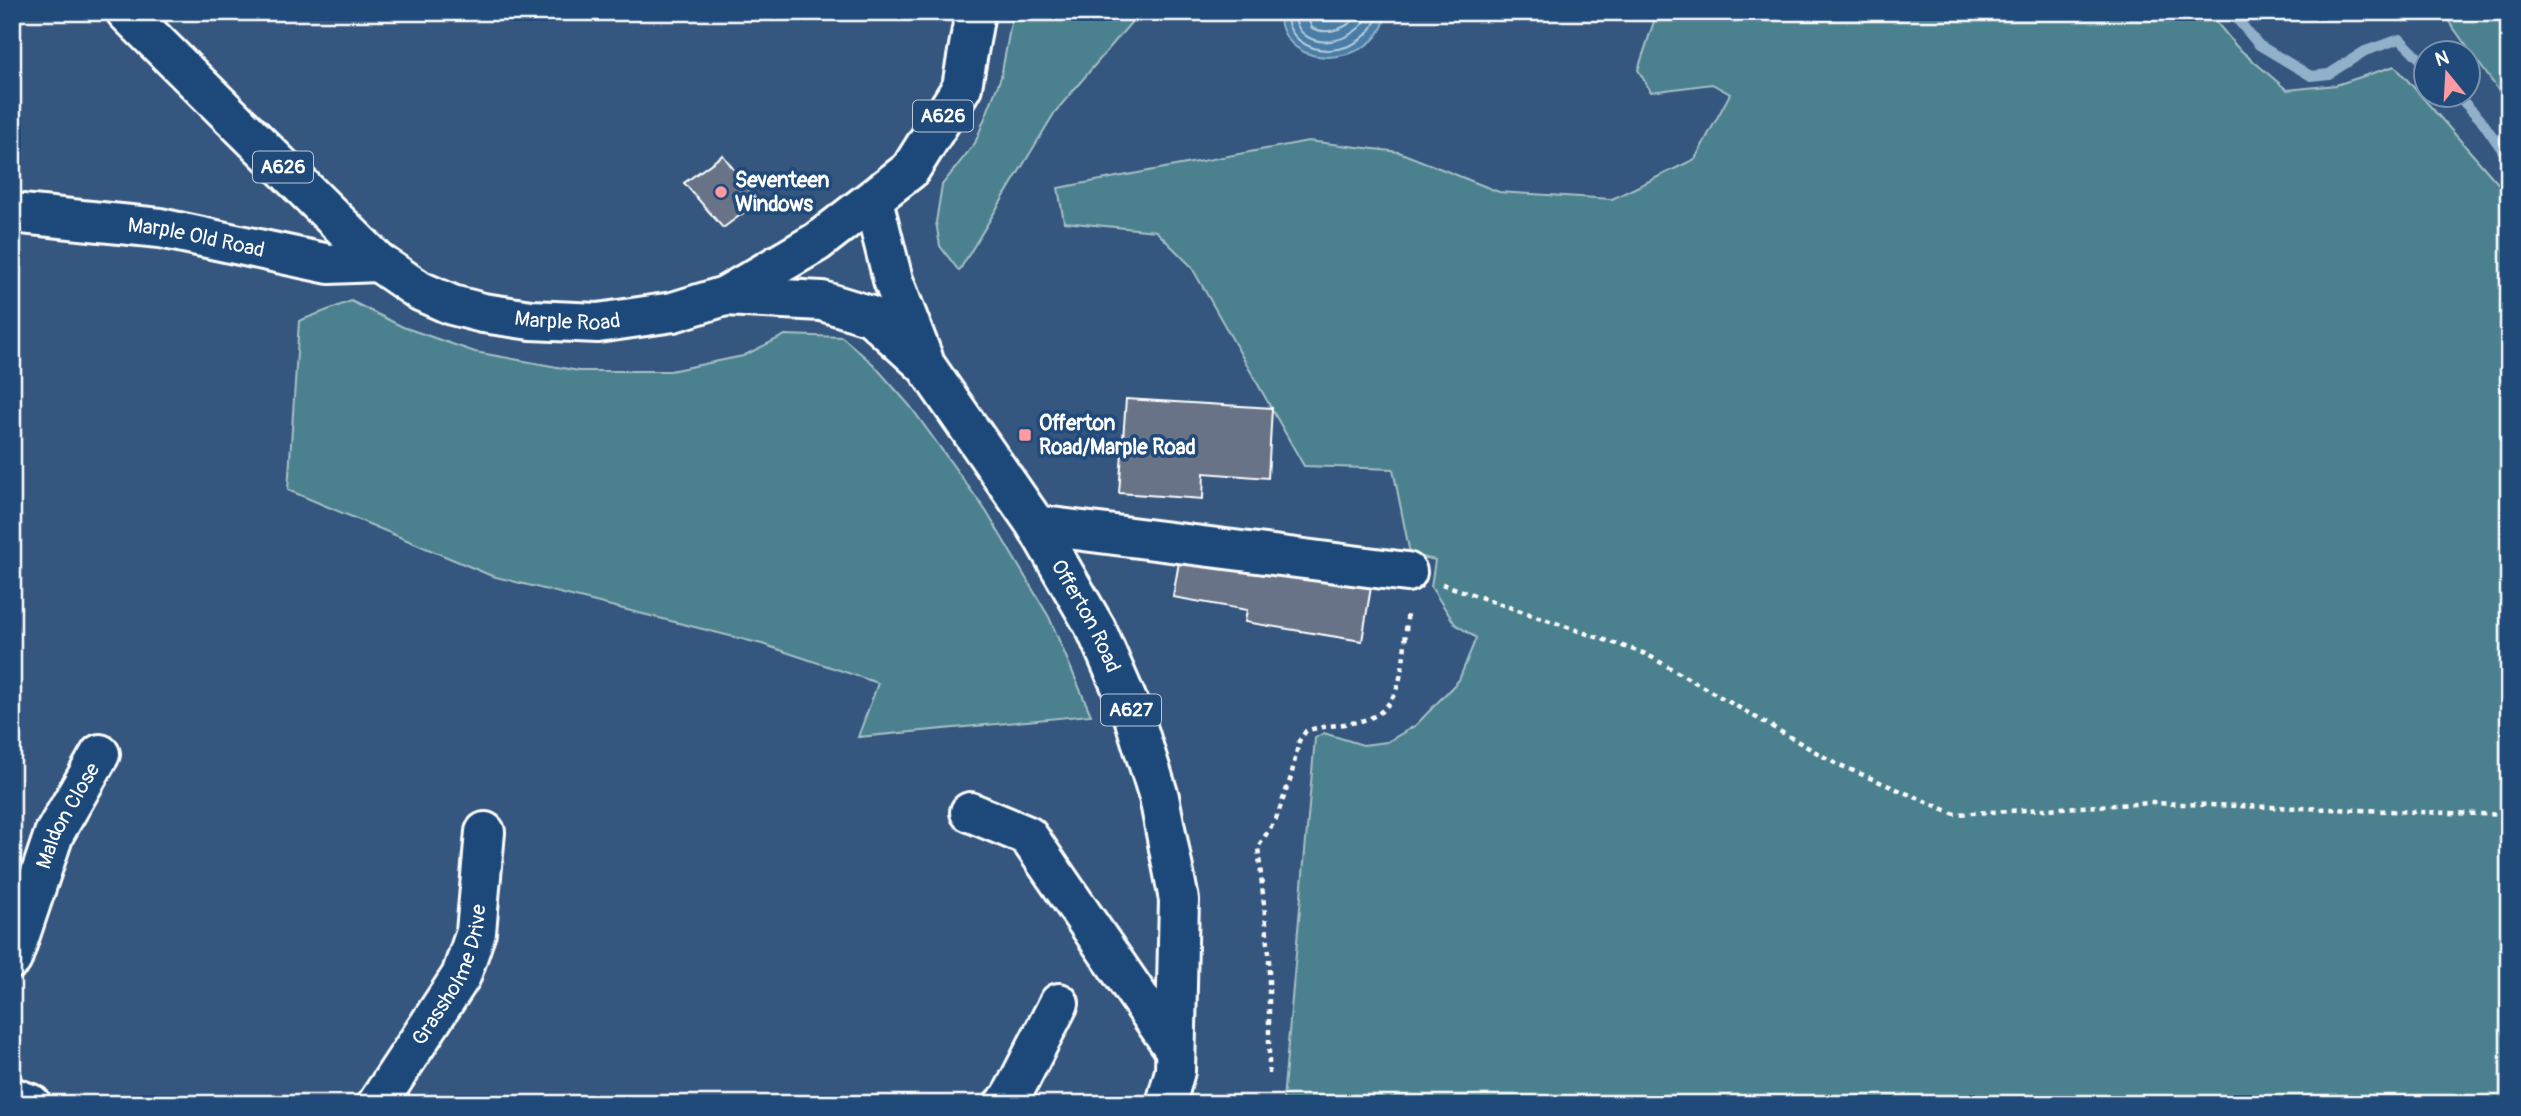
<svg xmlns="http://www.w3.org/2000/svg" width="2521" height="1116" font-family="Pangolin,sans-serif">
	<style>
		.green { fill: #4c818e; stroke: #a6c0c6; stroke-width: 2 }
		.water { fill: #487da6; stroke: #91b1ca; stroke-width: 2 }
		.lines { fill: none; stroke-linecap: round; stroke-linejoin: round }
		.shore { stroke: #b6cbdb; stroke-width: 2 }
		.stream { stroke: #91b1ca; stroke-width: 10 }
		.building { fill: #677387; stroke: #fff; stroke-width: 2 }
		.minor-casing { stroke: #fff; stroke-width: 44 }
		.major-casing { stroke: #fff; stroke-width: 44 }
		.path { stroke: #fff; stroke-width: 4.5; stroke-dasharray: 5 5; stroke-linecap: butt }
		.minor { stroke: #1f4a7a; stroke-width: 38 }
		.major { stroke: #1f4a7a; stroke-width: 38 }
		.poi-dot { fill: #ff9aa2; stroke: #1f4a7a; stroke-width: 2.5 }
		.labels { text-anchor: middle; dominant-baseline: central; stroke-width: 7; stroke-linejoin: round; paint-order: stroke }
		.shield { fill: #1f4a7a; stroke: #bcc9d7; stroke-width: 2 }
		.shield-label { font-size: 19px; font-weight: bold; fill: #fff }
		.poi-label { font-size: 21px; font-weight: bold; fill: #fff; stroke: #1f4a7a; text-anchor: start }
		.street-label { font-size: 21px; fill: #fff; stroke: #1f4a7a }
	</style>
	<rect width="100%" height="100%" fill="#35567e"/>
	<filter id="ink" filterUnits="userSpaceOnUse"><feTurbulence type="fractalNoise" baseFrequency=".0143" numOctaves="2"/><feDisplacementMap in="SourceGraphic" scale="14" xChannelSelector="R" yChannelSelector="G"/><feConvolveMatrix kernelMatrix="1 2 1 2 8 2 1 2 1" color-interpolation-filters="sRGB"/></filter>
	<g filter="url(#ink)">
		<!-- green -->
		<path class="green" d="M1013,12H1140L1055,112L959,271L940,246L936,222L942,185L975,143L1001,77Z
			M1657,12H2208L2237,47L2287,90L2336,85L2395,66L2509,196V1104H1301L1283,1100L1315,738L1324,733L1363,745L1387,742L1416,725L1459,680L1476,638L1455,624L1431,587L1435,560L1410,554L1393,469L1304,466L1191,266L1156,231L1064,222L1058,188L1308,141L1399,152L1499,192L1612,199L1695,159L1730,94L1712,84L1651,92L1638,70Z
			M2442,12H2509V105Z
			M351,301L403,327L475,352L579,371H670L743,356L785,335L842,337L873,364L910,406L986,511L1049,617L1091,715L858,737L878,683L762,644L492,576L288,490L299,321Z"/>
		<!-- water -->
		<path class="water" d="M1279,12H1385C1386,63 1282,80 1279,12Z"/>
		<g class="lines">
			<!-- shore -->
			<path class="shore" d="M1286,12C1289,66 1370,59 1378,12
				M1294,12C1297,57 1358,45 1370,12
				M1305,12L1312,28C1328,36 1351,28 1359,12"/>
			<!-- stream -->
			<path class="stream" d="M2231,12L2259,45L2311,76L2329,74L2365,51L2400,39L2426,65
				M2456,94L2482,121L2509,160"/>
		</g>
		<!-- building -->
		<path class="building" d="M723,155L758,202L723,228L684,183Z
			M1126,399L1272,408L1268,478L1204,473L1203,499L1119,493Z
			M1181,550L1372,581L1362,641L1245,622L1247,610L1173,597Z"/>
		<g class="lines">
			<defs>
				<g id="minor">
					<path id="s1" d="M12,213L160,228L329,264L378,262"/>
					<path d="M1036,525L1407,572"/>
					<path d="M970,812L1028,836L1175,1050"/>
					<path id="s2" d="M12,959L54,834L100,754"/>
					<path d="M12,1097L31,1104"/>
					<path id="s3" d="M377,1104L461,976L476,932L485,832"/>
					<path d="M1004,1104L1010,1099L1059,1003"/>
				</g>
				<g id="major">
					<path id="s4" d="M126,12L378,262L420,291L452,305L483,313L531,320L598,323L673,312L725,296L817,242L910,170L962,87L975,12"/>
					<path d="M873,200L893,280L923,358"/>
					<path id="s5" d="M725,296L822,301L871,316L926,366L1036,525L1096,629L1133,714L1159,797L1179,900L1175,1071L1166,1104"/>
				</g>
			</defs>
			<!-- minor casing -->
			<use href="#minor" class="minor-casing"/>
			<!-- major casing -->
			<use href="#major" class="major-casing"/>
			<!-- path -->
			<path class="path" d="M1442,584L1646,654L1835,763L1955,814L2152,803L2509,815
				M1269,1074V953L1258,847L1276,819L1291,777L1299,741L1306,731C1326,724 1350,726 1370,718C1408,703 1403,645 1408,611"/>
			<!-- minor -->
			<use href="#minor" class="minor"/>
			<!-- major -->
			<use href="#major" class="major"/>
		</g>
	</g>
	<!-- markers -->
	<g class="poi-dot">
		<circle cx="721" cy="192" r="7"/>
		<rect x="1018" y="428" width="14" height="14" rx="3.5"/>
	</g>
	<g class="labels">
		<!-- shield labels -->
		<g class="shield">
			<rect x="913" y="100.5" width="60" height="31" rx="5"/>
			<rect x="253" y="151.5" width="60" height="31" rx="5"/>
			<rect x="1101" y="694.5" width="60" height="31" rx="5"/>
		</g>
		<g class="shield-label">
			<text x="943" y="116">A626</text>
			<text x="283" y="167">A626</text>
			<text x="1131" y="710">A627</text>
		</g>
		<!-- poi labels -->
		<g class="poi-label">
			<text x="735" y="180">Seventeen<tspan x="735" dy="24">Windows</tspan></text>
			<text x="1039" y="423">Offerton<tspan x="1039" dy="24">Road/Marple Road</tspan></text>
		</g>
		<!-- street labels -->
		<g class="street-label">
			<text stroke="none"><textPath href="#s1" startOffset="186">Marple Old Road</textPath></text>
			<text stroke="none"><textPath href="#s4" startOffset="558">Marple Road</textPath></text>
			<text stroke="none"><textPath href="#s5" startOffset="520">Offerton Road</textPath></text>
			<text stroke="none"><textPath href="#s2" startOffset="154">Maldon Close</textPath></text>
			<text stroke="none"><textPath href="#s3" startOffset="150">Grassholme Drive</textPath></text>
		</g>
	</g>
	<!-- margin -->
	<rect width="2521" height="1116" fill="none" stroke="#1f4a7a" stroke-width="42"/>
	<rect x="21" y="21" width="2479" height="1074" fill="none" stroke="#fff" stroke-width="2.5" filter="url(#ink)"/>
	<!-- north arrow -->
	<g transform="translate(2447 74) rotate(342)"><circle r="33" fill="#1f4a7a" stroke="#7992af" stroke-width="2"/>
	<path d="M0-5L12 26L0 18L-12 26Z" fill="#ff9aa2"/>
	<text y="-10" font-size="19" font-weight="bold" text-anchor="middle" fill="#ffffff">N</text>
	</g>
</svg>
